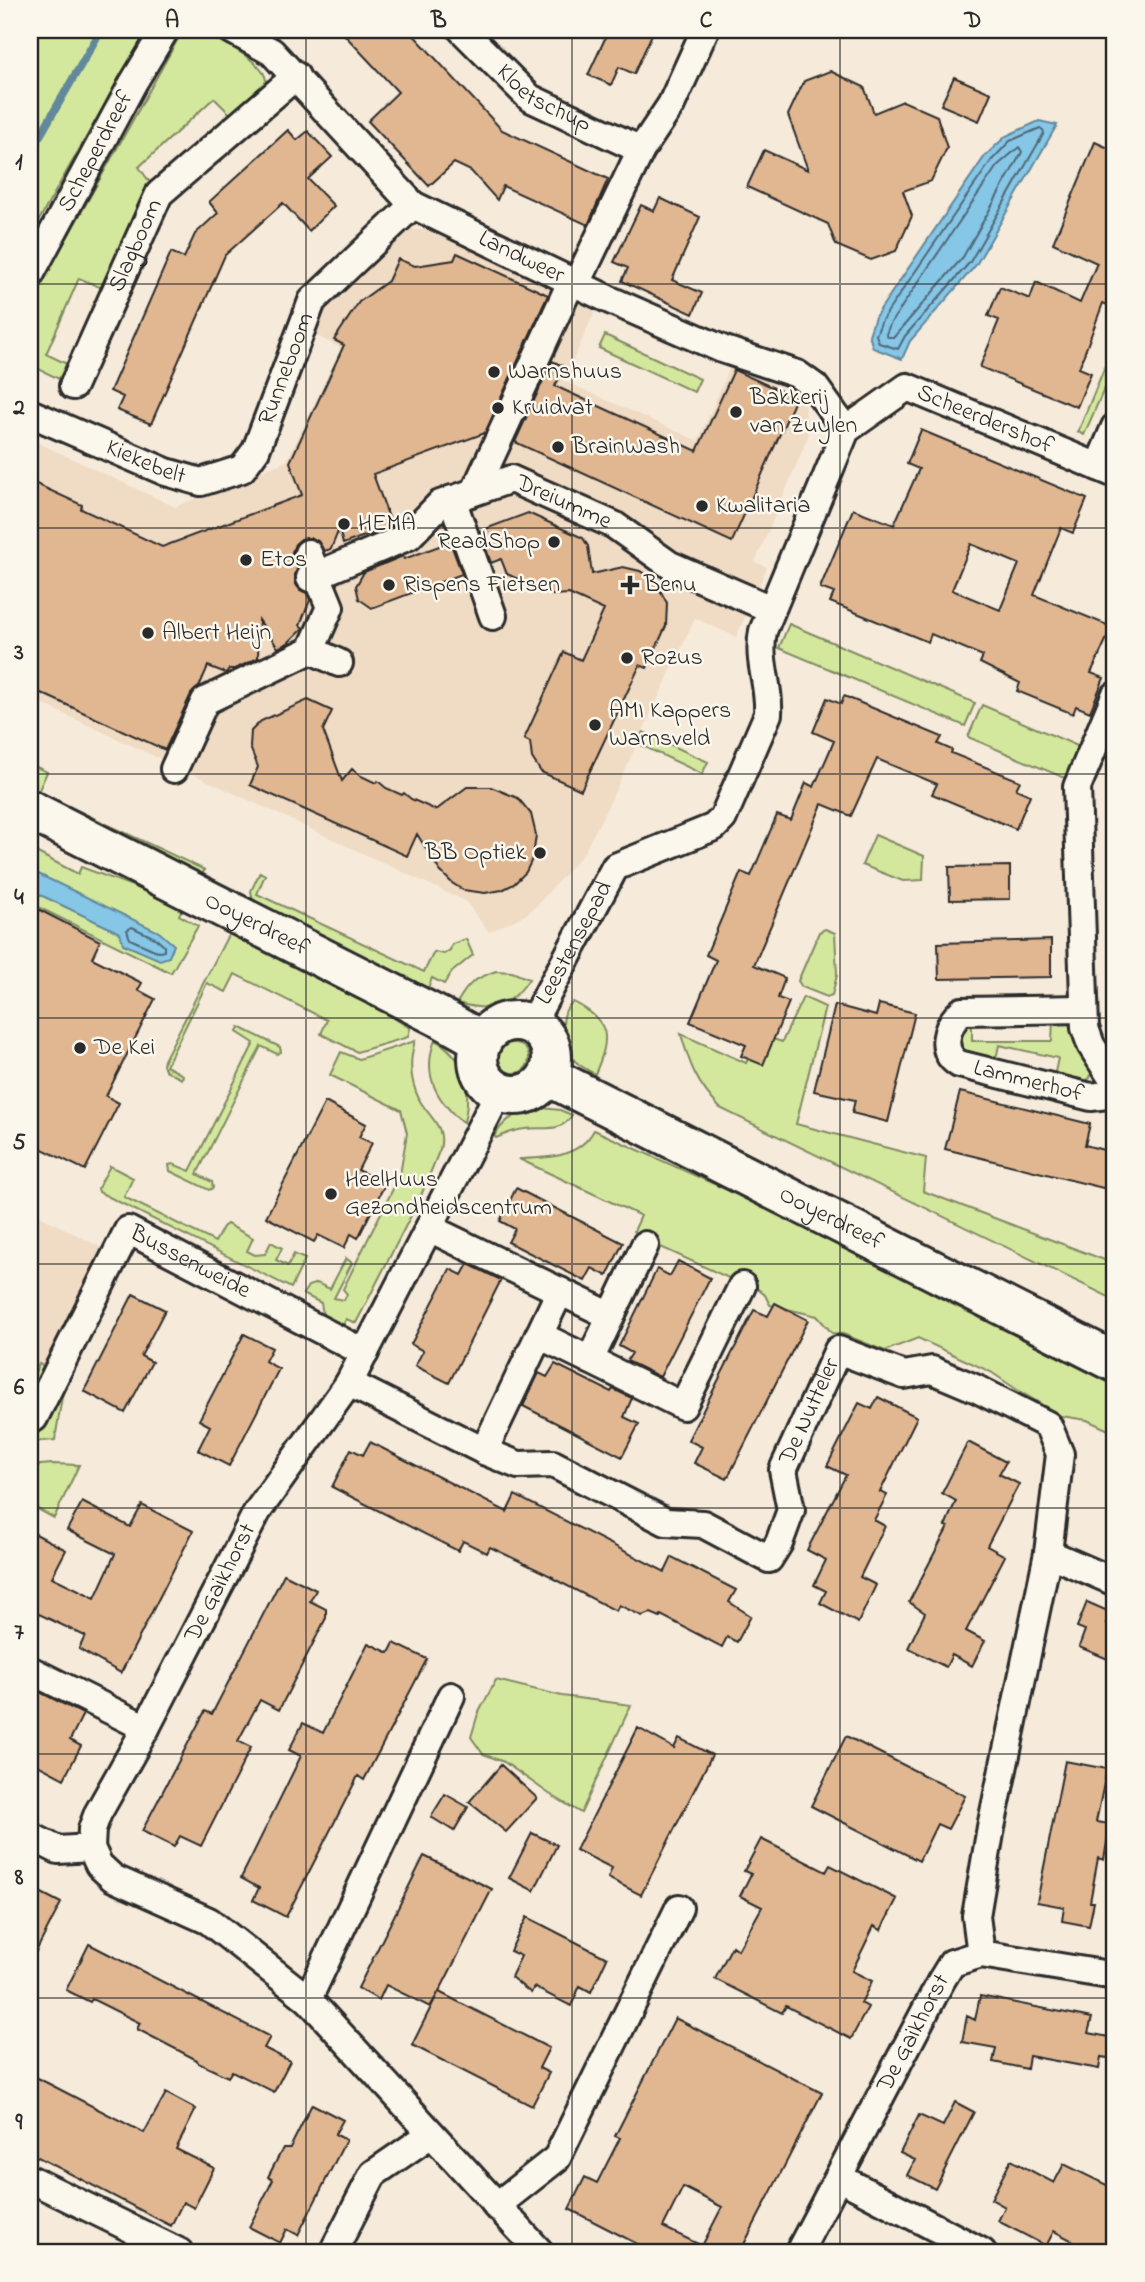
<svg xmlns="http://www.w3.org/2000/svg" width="1145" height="2282" font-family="'Indie Flower',sans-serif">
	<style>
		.built { fill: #f0dbc4 }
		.green { fill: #d4e89d; stroke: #808a64; stroke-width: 2 }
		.water { fill: #86c6e7; stroke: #62889c; stroke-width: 2 }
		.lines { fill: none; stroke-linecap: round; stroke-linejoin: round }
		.shore { stroke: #4f6976; stroke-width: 2 }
		.stream { stroke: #62889c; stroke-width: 8 }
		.building { fill: #e1b792; stroke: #2b2b2b; stroke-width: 2; fill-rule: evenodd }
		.street-casing { stroke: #2b2b2b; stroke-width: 32 }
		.secondary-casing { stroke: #2b2b2b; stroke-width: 44 }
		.street { stroke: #fbf7ec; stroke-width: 26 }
		.secondary { stroke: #fbf7ec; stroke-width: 38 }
		.grid { fill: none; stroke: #2b2b2b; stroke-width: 2; stroke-opacity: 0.55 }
		.poi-dot { fill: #2b2b2b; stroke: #fbf7ec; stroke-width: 2.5 }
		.labels { text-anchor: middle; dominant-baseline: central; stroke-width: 5; stroke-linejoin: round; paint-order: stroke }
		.street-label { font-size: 24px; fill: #2b2b2b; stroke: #fbf7ec }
		.poi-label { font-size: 24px; fill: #2b2b2b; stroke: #fbf7ec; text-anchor: start }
		.neatline { fill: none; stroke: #2b2b2b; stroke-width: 2.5 }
		.grid-label { font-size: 23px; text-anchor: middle; font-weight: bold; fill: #2b2b2b }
	</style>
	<rect width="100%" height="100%" fill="#f6eada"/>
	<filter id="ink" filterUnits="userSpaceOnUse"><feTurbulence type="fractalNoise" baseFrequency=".0143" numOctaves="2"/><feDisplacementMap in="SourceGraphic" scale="14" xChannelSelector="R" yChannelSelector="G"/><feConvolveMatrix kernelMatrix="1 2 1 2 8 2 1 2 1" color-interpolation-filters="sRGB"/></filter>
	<g filter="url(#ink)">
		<!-- built -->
		<path class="built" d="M411,229L429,231L597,306L564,381L698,441L731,365L804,398L808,437L755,562L767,567L736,637L695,618L609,804L583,854L536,906L525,915L489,932L465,901L30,698V439L175,507L287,461L341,348L313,334L328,304Z
			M30,1211L106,1250L47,1368L30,1383Z"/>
		<!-- green -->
		<path class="green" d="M30,30H147L30,236Z
			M183,30C203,30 267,60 266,82C265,98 246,110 236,120L214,98L139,167L151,184L102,288L79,278L46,354L67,364L59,379L39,369L30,388V313L48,272Z
			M605,335L700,379L694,392L599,348Z
			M1115,342V361L1108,379L1115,383V393L1104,389L1084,435L1078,432Z
			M789,624L975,703L965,726L779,648Z
			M982,705L1080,747L1067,779L968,737Z
			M643,732L708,762L702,774L637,743Z
			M30,764L47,772L38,792L205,870L196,880L30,796Z
			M875,835L924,856L923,880L903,881L862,865Z
			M30,849L78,874L81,867L184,905L179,915L198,926L171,973L30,903Z
			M260,872L265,875L257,894L424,972L434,952L444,954L450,950L452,944L466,939L473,955L452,972L444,984L432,978L428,988L349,957L255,910L251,891Z
			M825,929L835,933L837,975L832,995L827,997L802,987L798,981L819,932Z
			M231,933L330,980L410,1028L408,1037L357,1052L321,1034L327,1020L235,974L226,992L207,983L166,1066L183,1075L182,1079L166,1071L163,1065L164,1060L227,937Z
			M496,971L512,972L529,979C508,1010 491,1012 457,1003C468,983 474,979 496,971Z
			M803,997L825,1007L796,1124L926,1158L923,1191L1115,1264V1300L720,1108C697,1084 690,1066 681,1034L746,1063L761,1035L782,1042Z
			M573,1002C611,1021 611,1037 595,1074C587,1070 581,1067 575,1061C564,1048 556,1013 573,1002Z
			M972,1020V1041H1052L1053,1020L1066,1021L1076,1033L1091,1073L1090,1078L1080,1084L1054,1077L1058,1058L999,1045L995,1064L962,1054L956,1047L958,1029Z
			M239,1027L280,1047L281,1052L277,1054L261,1046L197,1174L212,1182L213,1188L209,1190L170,1171L169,1165L173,1164L190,1171L254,1043L237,1032Z
			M435,1040C466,1057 472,1089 464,1122C457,1119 453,1114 448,1108C430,1088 425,1066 435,1040Z
			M415,1041C409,1061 410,1082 420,1101C430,1118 446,1127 440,1149L420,1198L356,1323L346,1319L342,1328L324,1320L321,1303L303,1294L308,1286L317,1283L330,1289L346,1258L352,1263L334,1298L344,1300L347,1294L343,1289L400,1175L407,1133L401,1110L330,1075L341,1052L359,1059Z
			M499 1058a15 15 0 1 1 30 0a15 15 0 1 1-30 0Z
			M542,1108L560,1110L572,1115C561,1134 543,1126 525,1129C515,1130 505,1134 496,1138L494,1136C506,1117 520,1111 542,1108Z
			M594,1130L807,1226L950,1303L1115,1385V1433L1087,1420L1061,1416L1016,1389L991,1372L918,1338L885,1351L843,1334L832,1333L817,1316L770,1305L765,1295L748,1281L731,1279L643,1239L634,1231L641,1216L519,1159C547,1158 579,1158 594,1130Z
			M110,1166L133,1178L124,1197L215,1242L223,1227L227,1224L253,1238L247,1251L255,1255L265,1254L271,1242L282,1248L276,1260L288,1266L294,1254L305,1259L291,1288L99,1192L98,1188Z
			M39,1364L65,1378L55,1440L30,1442V1383Z
			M52,1464L79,1465L54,1518L30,1505V1466Z
			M496,1680L562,1696L631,1705L581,1813L548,1793L504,1762L483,1754L471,1737L478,1714Z"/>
		<!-- water -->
		<path class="water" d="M1039,121L1057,125L976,265L910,341L902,359L873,348L869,335L875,317L985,156L1006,136Z
			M30,870L159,932L174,945L169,957L160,960L123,944L120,933L30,890Z"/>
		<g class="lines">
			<!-- shore -->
			<path class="shore" d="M1040,128L1043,130L1044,133L970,262L905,336L898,349L879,343L876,335L882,320L991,161L1010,141Z
				M1019,147L1022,152L963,257L894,337H888L886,334L890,324L997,166Z
				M132,927L155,938L164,946V951L159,952L130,939L127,930Z"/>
			<!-- stream -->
			<path class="stream" d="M30,153L101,30"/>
		</g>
		<!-- building -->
		<path class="building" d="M340,30H409L502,130L608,179L588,225L503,186L497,200L471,171L454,163L429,186L368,121L398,92Z
			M609,30H654L634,74L619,67L611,85L588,75Z
			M830,71L864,87L874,113L903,101L937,116L947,148L931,181L903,191L912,216L896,251L871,260L836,245L828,224L747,187L764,150L808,170L788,115L804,81Z
			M954,77L991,93L979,121L941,105Z
			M288,130L297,140L308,131L332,157L308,179L334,206L309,231L283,203L225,255L151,424L117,410L123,397L110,391L171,252L184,258L195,234L218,213L209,202Z
			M1095,142L1115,151V308L1103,303L1079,368L1091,373L1077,407L980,367L999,320L988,316L1000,287L1030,299L1036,282L1080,303L1097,263L1053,243Z
			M660,198L700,217L672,280L702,293L693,314L622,281L628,268L614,262L641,205L654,211Z
			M457,253L548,295L485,433L373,474L392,526L343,544L339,529L331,549L324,551L318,541L311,538L301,539L295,544L292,552L297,569L295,575V583L300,590L307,593L310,600L300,625L303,628L288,643L278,648L259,620L258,658L235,669H229L226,673L208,666L199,687L191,694L165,750L30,688V481L82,505L81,509L162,547L302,495L290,462L344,345L334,340L359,302L388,281L398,259L415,266L454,260Z
			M552,361L565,367L555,386L697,451L734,370L796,398L732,542L515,442Z
			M921,430L1087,499L1073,533L1061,528L1034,595L1112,627L1091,673L1104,678L1090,712L1076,706L1073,714L1017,691L1020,683L980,663L983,656L931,634L928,642L891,627L830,602L834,593L820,588L853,509L894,525L919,469L907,464ZM971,544L1019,564L1000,610L952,590Z
			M528,513L583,538L588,546L592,574L623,567L640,571L655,581L667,603L666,626L647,668L640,665L581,790L541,772L532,758L530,742L524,739L564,652L581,660L604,610L569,594L552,595L507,574L501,559L491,563L480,531Z
			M450,542L462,574L372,608L359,599L356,586L364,572L403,556L404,559Z
			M844,696L942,737L938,744L952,750L951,753L1020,781L1016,789L1030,795L1016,829L932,794L937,784L877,759L851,816L822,804L754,965L785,978L778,998L789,1002L763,1065L741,1056L746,1045L690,1022L716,960L706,955L741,872L751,876L777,815L791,820L806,783L814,787L834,741L813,732L827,698L841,704Z
			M308,700L332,711L323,730L342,781L352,769L359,775L376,783L378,781L386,788L402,795L404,793L411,799L436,810L467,787H491L518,798L531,814L536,835L533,857L526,872L514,884L502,890L485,893L463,890L452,883L440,871L417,834L407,856L250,785L258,767L250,747L251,731L261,721Z
			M1010,866V899L950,900L949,867Z
			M30,905L100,941L92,958L142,983L138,990L155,999L106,1096L119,1103L85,1170L30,1143Z
			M1051,940V977L939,979L938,943Z
			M879,1004L915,1013L888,1122L852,1113L855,1100L814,1091L835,1005L876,1016Z
			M960,1092L1090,1124L1085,1145L1115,1153V1191L945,1149Z
			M325,1102L366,1124L359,1137L372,1143L358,1170L385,1184L358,1238L351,1234L344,1248L318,1235L314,1242L266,1217Z
			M516,1188L623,1243L607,1276L592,1268L585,1281L508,1242L515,1229L500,1221Z
			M678,1261L710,1278L660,1377L627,1361L632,1353L619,1346L657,1269L670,1276Z
			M468,1264L501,1280L449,1383L415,1366L423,1351L411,1344L450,1269L462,1275Z
			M133,1294L165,1310L141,1356L152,1362L125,1413L84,1391Z
			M775,1303L808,1320L727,1479L694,1463L702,1447L688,1440L754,1310L768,1316Z
			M244,1334L272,1348L265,1361L279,1369L229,1466L198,1450L210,1426L199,1420Z
			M555,1364L611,1392L613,1389L632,1398L624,1417L639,1424L622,1457L523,1406L539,1373L547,1377Z
			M878,1397L917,1417L880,1492L887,1495L874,1520L885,1526L860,1577L876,1585L858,1623L820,1603L826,1591L814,1585L826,1560L807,1550L846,1475L827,1466L859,1403L872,1409Z
			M370,1442L507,1512L515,1495L665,1572L672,1557L736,1590L729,1602L751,1616L737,1642L727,1637L722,1647L661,1615L660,1617L651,1613L642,1616L619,1605L616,1611L552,1578L553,1577L490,1547L487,1553L463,1541L458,1551L332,1487L351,1449L363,1455Z
			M968,1442L1006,1462L999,1474L1019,1484L987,1546L1005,1556L966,1631L985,1641L972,1666L952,1655L946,1667L908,1648L925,1613L909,1602L948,1527L945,1526L956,1501L942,1493Z
			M82,1502L130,1527L142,1505L193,1531L121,1673L79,1649L85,1636L35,1612L30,1622V1531L66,1550L52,1577L95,1598L115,1554L67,1530Z
			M284,1574L316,1590L310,1601L326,1609V1618L279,1710L260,1700L238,1741L251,1747L201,1846L180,1836L174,1847L142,1831L205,1711L212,1714Z
			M1087,1602L1110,1612L1106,1623L1115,1627V1662L1079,1647L1085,1630L1077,1627Z
			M368,1643L389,1653L394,1643L427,1659L364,1780L358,1776L286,1917L253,1900L259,1888L241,1878L301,1756L289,1750L303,1723L323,1733Z
			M30,1687L83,1714L70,1740L81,1746L64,1779L30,1761Z
			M638,1728L674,1748L679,1738L712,1755L641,1895L608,1878L612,1868L576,1850Z
			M846,1736L965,1796L948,1829L937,1824L919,1861L811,1806Z
			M1065,1761L1107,1769L1096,1822L1110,1824L1104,1860L1098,1858L1090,1902H1094L1089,1926L1062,1921L1064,1907L1037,1902Z
			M501,1765L537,1798L506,1832L469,1802Z
			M445,1794L468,1807L454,1831L431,1817Z
			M532,1833L557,1845L534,1891L509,1878Z
			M761,1839L826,1872L830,1865L897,1899L881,1930L874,1926L852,1971L872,1981L861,2003L868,2007L851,2039L786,2006L782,2013L715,1979L732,1946L738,1950L762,1907L740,1896L751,1874L744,1871Z
			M424,1856L492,1889L439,1992L549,2048L539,2068L549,2073L532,2106L412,2045L438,1993L430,2007L386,1985L379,2000L358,1988Z
			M30,1887L61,1903L30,1963Z
			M527,1917L607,1958L591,1992L580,1986L571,2006L534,1987L531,1993L511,1977L521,1956L510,1951Z
			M89,1944L270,2037L264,2048L290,2061L274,2092L232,2071L228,2077L198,2063L197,2060L137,2029L140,2023L92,1999L90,2002L66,1990Z
			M980,1996L1092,2018L1088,2033L1115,2038V2059L1101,2057L1099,2069L1029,2056L1027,2069L993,2062L996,2048L962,2042L967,2016L975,2020Z
			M675,2018L822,2093L740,2252H653L569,2209L585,2177L597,2183L620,2138L615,2136ZM683,2187L722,2207L702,2246L663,2227Z
			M30,2074L144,2133L166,2093L196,2109L176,2149L214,2168L194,2208L183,2202L171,2226L30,2153Z
			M955,2102L974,2112L935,2189L907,2175L915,2160L900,2153L919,2115L943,2126Z
			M312,2104L343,2120L335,2134L346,2140L298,2235L287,2229L280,2243L249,2227L273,2180L268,2177L283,2148H290Z
			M1011,2160L1054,2183L1064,2164L1115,2189V2252H1094L1054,2231L1046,2246L998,2221L1005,2207L991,2199Z"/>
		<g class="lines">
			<defs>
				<g id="street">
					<path id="s1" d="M232,30L272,52L413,205L610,300L722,349L797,374L815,387L846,430"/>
					<path id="s2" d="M462,30L530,98L641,150"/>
					<path id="s3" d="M30,275L133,83L165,30"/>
					<path id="s4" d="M73,386L159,194L296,76"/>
					<path id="s5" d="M30,413L166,472L201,482L242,469L256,450L312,301L413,205"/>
					<path d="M1098,467L1115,427"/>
					<path d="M475,491L567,291L577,283L641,150L671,105L705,30"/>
					<path d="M452,499L493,616"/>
					<path id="s6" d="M310,578L409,536L440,504L511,479L614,525L670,565L771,609"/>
					<path d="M311,650L339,663"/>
					<path d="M1115,696L1077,787L1085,1028L1091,1045L1115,1083"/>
					<path d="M174,769L205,701L311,650L330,607L308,553"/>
					<path id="s7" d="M1084,1009L962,1011C946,1025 938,1052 959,1064L1091,1097L1115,1094"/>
					<path id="s8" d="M531,1025L615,867L714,827L723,818L768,714C770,684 757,663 763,631L846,430L907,387L1115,474"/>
					<path d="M499,1092L349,1383L257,1512L146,1728L98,1813L92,1829L91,1848L99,1865L113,1878L209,1921L308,1999L540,2252"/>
					<path d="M429,1228L611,1316L590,1360L539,1335"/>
					<path d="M611,1316L645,1245"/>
					<path d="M590,1360L683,1406L742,1286"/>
					<path id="s9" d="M349,1383L484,1451L518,1465L553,1464L666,1522L703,1524L769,1559L779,1543L791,1510L783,1470L838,1350L904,1375L932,1370L977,1389L1048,1425L1060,1454L1048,1553L991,1827L976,1916L981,1954"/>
					<path id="s10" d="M34,1418L128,1230L365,1353"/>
					<path d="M484,1451L560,1291"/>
					<path d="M1048,1553L1115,1582"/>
					<path d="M30,1670L146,1728"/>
					<path d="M30,1836L58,1850L91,1848"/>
					<path d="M308,1999L451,1696"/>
					<path d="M840,2178L982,2252"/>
					<path d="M30,2179L179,2252"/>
					<path d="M496,2206L557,2158L679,1908"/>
					<path d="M333,2252L373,2174L431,2134"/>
					<path id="s11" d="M799,2252L941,1981L952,1963L981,1954L1115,1976"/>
				</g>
				<g id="secondary">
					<path id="s12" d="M30,810L441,1018L482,1041"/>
					<circle cx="515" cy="1058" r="37"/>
					<path id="s13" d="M548,1076L1115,1362"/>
				</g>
			</defs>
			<!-- street casing -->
			<use href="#street" class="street-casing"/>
			<!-- secondary casing -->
			<use href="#secondary" class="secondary-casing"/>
			<!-- street -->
			<use href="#street" class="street"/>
			<!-- secondary -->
			<use href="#secondary" class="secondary"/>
		</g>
	</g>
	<!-- grid -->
	<path class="grid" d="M306,30V2252M572,30V2252M840,30V2252M30,284H1115M30,528H1115M30,774H1115M30,1018H1115M30,1264H1115M30,1508H1115M30,1754H1115M30,1998H1115"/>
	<!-- markers -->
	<g class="poi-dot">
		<circle cx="494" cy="372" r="7"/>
		<circle cx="498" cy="408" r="7"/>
		<circle cx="736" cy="412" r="7"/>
		<circle cx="558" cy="447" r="7"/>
		<circle cx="702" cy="506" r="7"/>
		<circle cx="344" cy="524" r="7"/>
		<circle cx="554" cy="542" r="7"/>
		<circle cx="246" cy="560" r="7"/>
		<circle cx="389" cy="585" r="7"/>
		<path d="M626.5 574.5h7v7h7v7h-7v7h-7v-7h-7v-7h7z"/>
		<circle cx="148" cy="633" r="7"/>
		<circle cx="627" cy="658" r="7"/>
		<circle cx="595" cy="725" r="7"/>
		<circle cx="540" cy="853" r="7"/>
		<circle cx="80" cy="1048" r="7"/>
		<circle cx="331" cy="1194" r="7"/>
	</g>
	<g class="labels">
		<!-- street labels -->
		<g class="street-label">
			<text stroke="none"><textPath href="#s2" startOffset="108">Kloetschup</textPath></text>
			<text stroke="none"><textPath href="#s3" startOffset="140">Scheperdreef</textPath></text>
			<text stroke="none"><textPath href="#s4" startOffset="154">Slagboom</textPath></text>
			<text stroke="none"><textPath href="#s1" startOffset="374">Landweer</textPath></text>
			<text stroke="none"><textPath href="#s5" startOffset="338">Runneboom</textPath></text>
			<text stroke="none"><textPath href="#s8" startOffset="872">Scheerdershof</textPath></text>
			<text stroke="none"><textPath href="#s5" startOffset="126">Kiekebelt</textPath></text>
			<text stroke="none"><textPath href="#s6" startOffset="285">Dreiumme</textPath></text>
			<text stroke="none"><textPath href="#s12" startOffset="254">Ooyerdreef</textPath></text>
			<text stroke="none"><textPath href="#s8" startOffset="93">Leestensepad</textPath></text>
			<text stroke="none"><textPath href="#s7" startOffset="256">Lammerhof</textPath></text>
			<text stroke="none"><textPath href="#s13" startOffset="317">Ooyerdreef</textPath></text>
			<text stroke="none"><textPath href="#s10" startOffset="280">Bussenweide</textPath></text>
			<text stroke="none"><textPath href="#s9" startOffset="621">De Nutteler</textPath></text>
			<text transform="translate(221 1583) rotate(-63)">De Gaikhorst</text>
			<text stroke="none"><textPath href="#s11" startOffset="247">De Gaikhorst</textPath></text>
		</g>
		<!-- poi labels -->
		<g class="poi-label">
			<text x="508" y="372">Warnshuus</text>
			<text x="750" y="398">Bakkerij<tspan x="750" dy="28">van Zuylen</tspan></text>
			<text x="512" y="408">Kruidvat</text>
			<text x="572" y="447">BrainWash</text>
			<text x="716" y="506">Kwalitaria</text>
			<text x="358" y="524">HEMA</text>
			<text x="540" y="542" text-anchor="end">ReadShop</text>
			<text x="260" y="560">Etos</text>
			<text x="403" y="585">Rispens Fietsen</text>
			<text x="644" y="585">Benu</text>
			<text x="162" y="633">Albert Heijn</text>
			<text x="641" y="658">Rozus</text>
			<text x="609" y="711">AMI Kappers<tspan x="609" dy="28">Warnsveld</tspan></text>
			<text x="526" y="853" text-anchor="end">BB Optiek</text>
			<text x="94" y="1048">De Kei</text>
			<text x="345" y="1180">HeelHuus<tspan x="345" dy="28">Gezondheidscentrum</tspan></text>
		</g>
	</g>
	<!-- margin -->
	<rect width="1145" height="2282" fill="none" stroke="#fbf7ec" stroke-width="77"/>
	<rect x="38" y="38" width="1068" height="2206" class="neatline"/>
	<g class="grid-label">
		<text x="172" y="27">A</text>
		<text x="439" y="27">B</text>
		<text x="706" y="27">C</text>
		<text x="973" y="27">D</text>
		<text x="19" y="169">1</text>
		<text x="19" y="414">2</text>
		<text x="19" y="659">3</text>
		<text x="19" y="904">4</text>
		<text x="19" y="1149">5</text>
		<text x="19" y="1394">6</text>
		<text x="19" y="1639">7</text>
		<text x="19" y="1884">8</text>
		<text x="19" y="2129">9</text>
	</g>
</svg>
